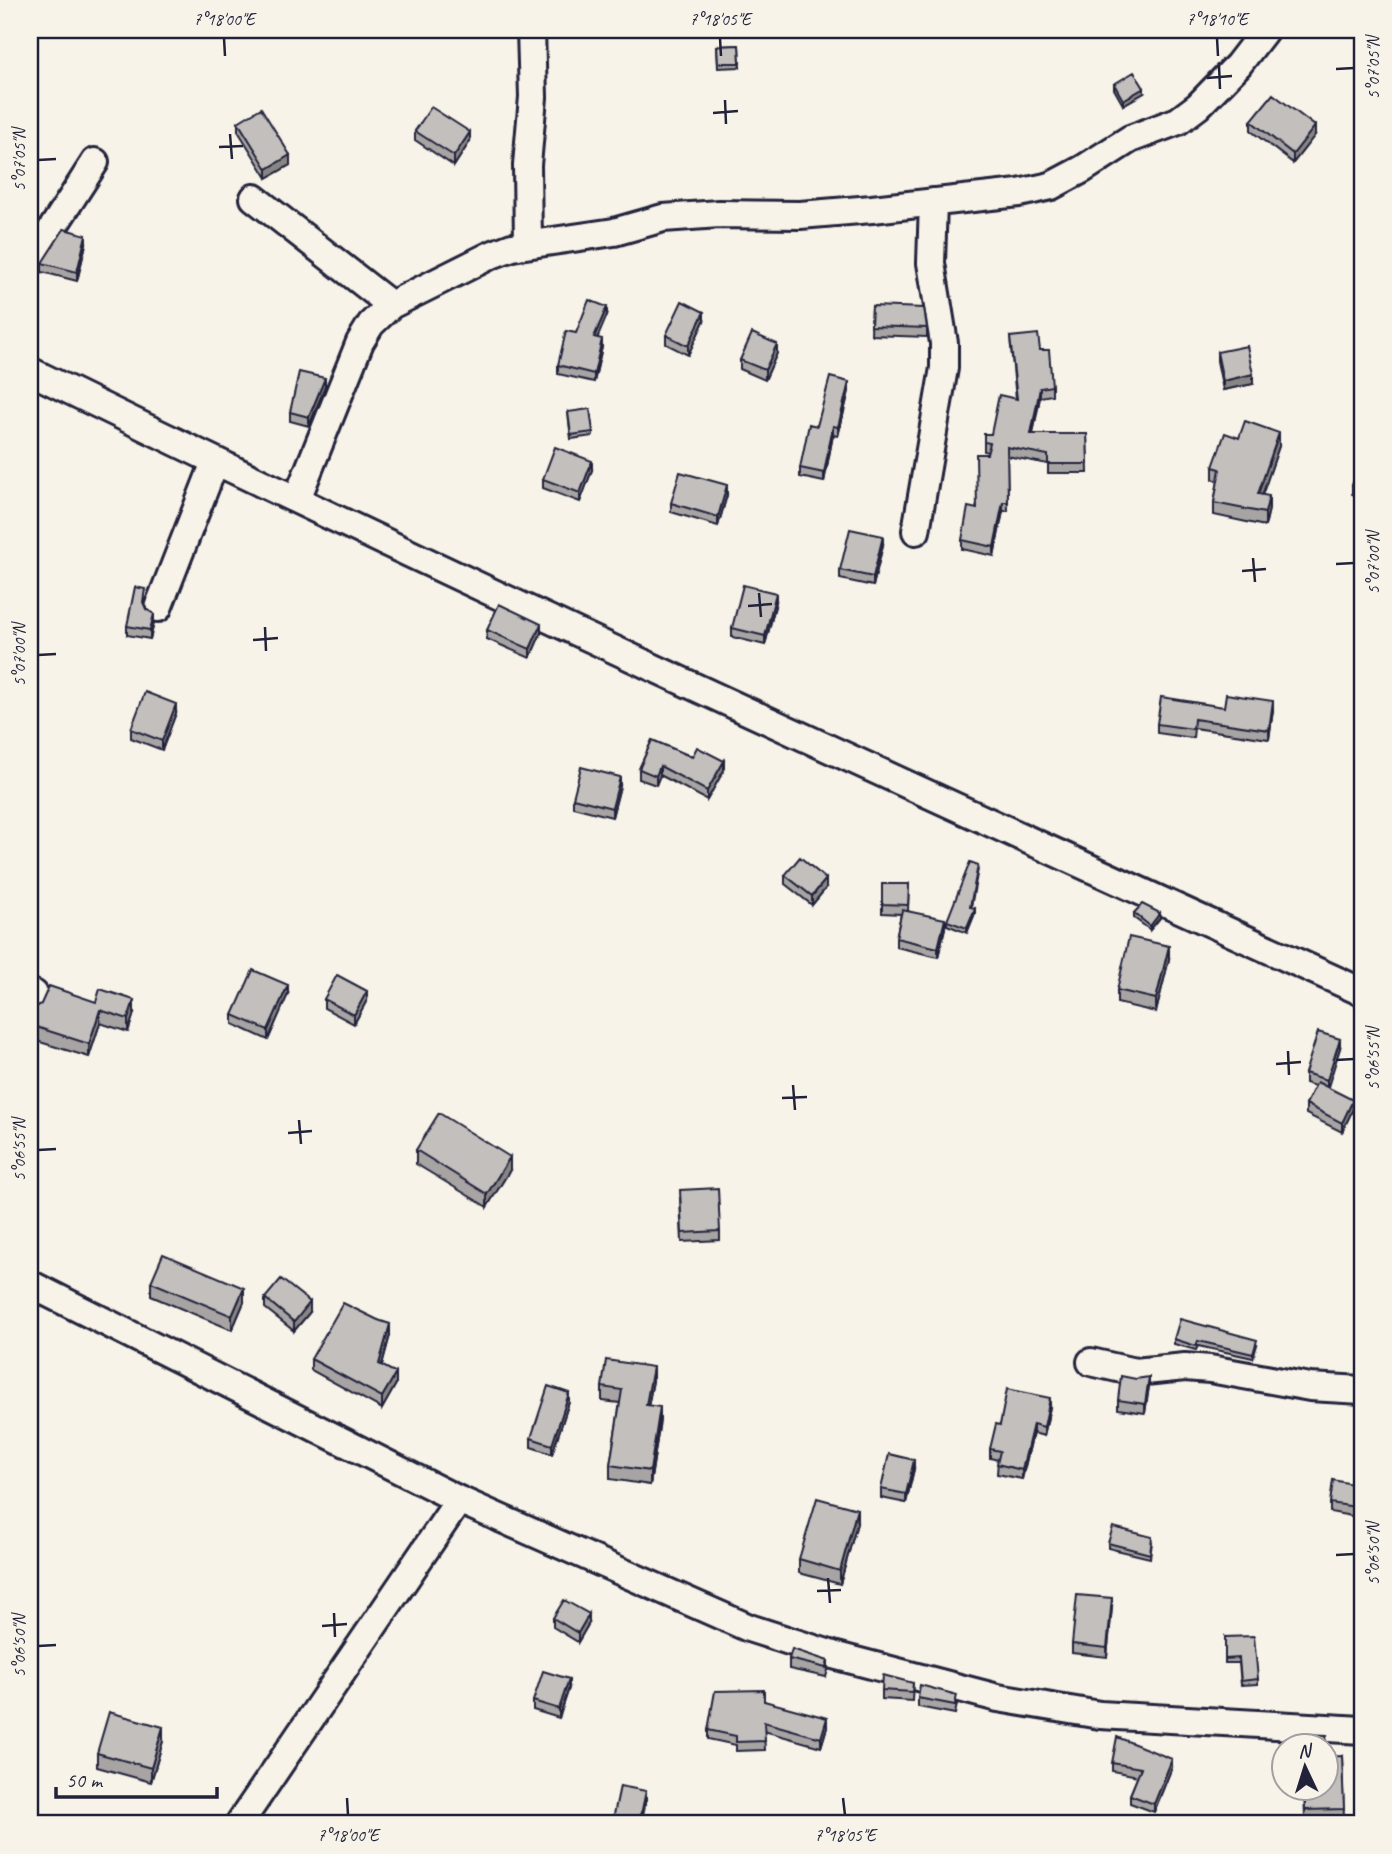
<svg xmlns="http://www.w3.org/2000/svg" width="1392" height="1854" font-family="Caveat,sans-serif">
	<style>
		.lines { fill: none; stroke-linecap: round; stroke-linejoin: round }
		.minor-casing { stroke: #22223b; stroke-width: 32 }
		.minor { stroke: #f7f3e8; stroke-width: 26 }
		.wall { fill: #a7a4a3; stroke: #22223b; stroke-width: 2 }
		.shaded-wall { fill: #888684; stroke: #22223b; stroke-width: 2 }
		.building { fill: #c2bfbd; stroke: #22223b; stroke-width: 2 }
		.ticks { fill: none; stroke: #22223b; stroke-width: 2.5 }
		.neatline { fill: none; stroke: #22223b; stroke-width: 2.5 }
		.ticks-label { font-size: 18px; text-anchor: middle; fill: #22223b }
	</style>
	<rect width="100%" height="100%" fill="#f7f3e8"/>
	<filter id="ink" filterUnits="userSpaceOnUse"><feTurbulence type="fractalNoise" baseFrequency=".0143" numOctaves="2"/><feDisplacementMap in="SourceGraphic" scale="14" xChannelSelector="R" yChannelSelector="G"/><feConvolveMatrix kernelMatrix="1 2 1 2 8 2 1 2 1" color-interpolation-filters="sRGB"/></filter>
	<g filter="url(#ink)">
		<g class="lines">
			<defs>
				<path id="minor" d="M254,198L391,305
					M528,244L527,165L533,97L531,30
					M30,263L95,162
					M30,371C470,587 916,789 1362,992
					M297,499L360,342L371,324L391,305L491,255L512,247L614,232L663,218L719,214L800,215L872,209L1019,193L1051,186L1083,169L1130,139L1178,121L1198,106L1238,65L1265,30
					M916,531L944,368V343L931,263L933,202
					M158,608L215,462
					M30,1007L34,994
					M30,1284L459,1500L749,1628L833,1655L998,1698L1100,1715L1362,1730
					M1091,1362L1135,1372L1185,1367L1210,1369L1310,1387L1362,1390
					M239,1824L459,1500"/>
			</defs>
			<!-- minor casing -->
			<use href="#minor" class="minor-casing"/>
			<!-- minor -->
			<use href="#minor" class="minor"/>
		</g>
		<!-- wall -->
		<path class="wall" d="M739,45L740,67L718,68L717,46Z
			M1114,84L1144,93L1123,105L1114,89Z
			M1251,121L1315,135L1293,163L1251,131Z
			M238,122L290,165L267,178L238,131Z
			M415,131L470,141L454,166L415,140Z
			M86,244L77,281L42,272V263Z
			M872,306L927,328V337L871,335Z
			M607,315L597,338L602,347L594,382L558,374V365L576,333Z
			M704,321L688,355L666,344V335Z
			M1010,337L1040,350L1052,386V395L1040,397L1033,434H1087L1088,473H1048V464L1007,456L1008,511H1003L994,556L962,549V540L976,509L988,452L984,451V442L991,434L1016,399Z
			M1217,352L1253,384L1223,390L1217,361Z
			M777,353L765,380L740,369V360Z
			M325,387L309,426L290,421V412Z
			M849,391L838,436L833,435L824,482L800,477V468L817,426Z
			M568,412L593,432V436L571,439Z
			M1239,438L1279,446L1262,495L1269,509L1265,526L1214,515V503L1218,481L1213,479V467Z
			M592,470L580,502L543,488V479Z
			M1362,471V499L1352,494V485Z
			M727,495L718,526L671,512V503Z
			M883,545L873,586L840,579V570Z
			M145,598L144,604L154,623L150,639L127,635V626Z
			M776,602L765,645L732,637V628Z
			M487,630L541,633L530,658L487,639Z
			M1273,710L1269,739L1194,728L1193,738L1157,733V724Z
			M176,713L162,750L131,738V729Z
			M652,740L724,770L707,800L660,775L656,785L639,779V769Z
			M620,786L612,817L573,807V798Z
			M978,869L971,907L975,913L967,933L947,925V921Z
			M785,875L826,888L812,905L785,884Z
			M909,884L908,911L945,928L938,957L896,947V938L901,914L882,913V904Z
			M1134,913L1160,918L1150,930L1134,918Z
			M1169,959L1156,1012L1117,1003V990Z
			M288,994L268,1040L233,1024V1015Z
			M324,999L367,1000L354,1024L324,1008Z
			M41,1004L134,1013L128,1032L100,1023L89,1057L30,1039V1009H33Z
			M1340,1048L1327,1087L1353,1109L1342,1132L1306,1114V1104L1315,1086L1305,1083V1073Z
			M416,1150L510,1170L487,1207L416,1164Z
			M680,1199L720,1231V1240L682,1242Z
			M151,1282L244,1302L232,1330L151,1296Z
			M265,1298L310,1312L294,1331L265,1308Z
			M378,1320L390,1335L382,1365L396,1384L382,1409L311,1370V1359Z
			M1174,1339L1257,1345L1253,1358L1198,1346L1196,1350L1174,1344Z
			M653,1381L648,1405L660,1420L650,1485L610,1479V1465L620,1403L602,1401V1387Z
			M1149,1386L1145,1413L1118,1409V1400Z
			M569,1402L552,1454L531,1447V1438Z
			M1050,1407L1044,1436L1033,1433L1022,1479L997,1474L998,1460L990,1458V1449L1000,1425Z
			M914,1469L906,1503L881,1498V1489Z
			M1362,1486V1518L1330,1512V1503Z
			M857,1523L840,1584L799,1573V1559Z
			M1152,1542L1150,1558L1108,1548V1543Z
			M1112,1607L1107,1657L1072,1653V1644Z
			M553,1618L589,1623L578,1642L553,1627Z
			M1225,1637L1258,1679V1684L1241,1685L1239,1663H1225Z
			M789,1659L828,1661V1670L826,1677L789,1669Z
			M913,1683L912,1701L882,1699V1690Z
			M569,1688L559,1718L533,1710V1701Z
			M918,1698L957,1704L955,1714L918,1707Z
			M764,1701L827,1727L821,1747L764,1731L765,1750L736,1751V1745L708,1739V1730Z
			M163,1741L151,1782L97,1767V1753Z
			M1342,1756L1344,1818L1305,1819L1304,1788Z
			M1112,1763L1172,1767L1154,1812L1130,1803V1795L1138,1776L1112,1771Z"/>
		<!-- shaded-wall -->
		<path class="shaded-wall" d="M1144,88V93L1123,105V100Z
			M1315,126V135L1293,163V154Z
			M470,132V141L454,166V156Z
			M290,155V165L267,178V169Z
			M86,235V244L77,281V272Z
			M607,307V315L594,346V337Z
			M704,312V321L688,355V346Z
			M602,339V347L594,382V374Z
			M777,344V353L765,380V370Z
			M1253,374V384L1223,390V381Z
			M325,378V387L309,426V417Z
			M849,382V391L838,436V427Z
			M1040,388V397L1031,443V434Z
			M833,426V435L824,482V473Z
			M1279,433V446L1258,507V494Z
			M592,461V470L580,502V493Z
			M727,485V495L718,526V517Z
			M1269,496V509L1265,526V513Z
			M1003,502V511L994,556V547Z
			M883,536V545L873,586V577Z
			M776,593V602L765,645V636Z
			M154,614V623L150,639V630Z
			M541,624V633L530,658V649Z
			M1273,701V710L1269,739V730Z
			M176,704V713L162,750V741Z
			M724,761V770L707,800V791Z
			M660,766V775L656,785V776Z
			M620,777V786L612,817V808Z
			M826,879V888L812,905V896Z
			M975,908V913L967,933V928Z
			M1160,913V918L1150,930V926Z
			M945,919V928L938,957V948Z
			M1169,946V959L1156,1012V999Z
			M288,985V994L268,1040V1030Z
			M367,991V1000L354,1024V1015Z
			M134,1000V1013L128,1032V1019Z
			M100,1010V1023L89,1057V1044Z
			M1340,1039V1048L1327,1090V1080Z
			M1353,1100V1109L1342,1132V1123Z
			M510,1157V1170L487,1207V1194Z
			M244,1288V1302L232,1330V1316Z
			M310,1302V1312L294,1331V1322Z
			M390,1324V1335L379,1375V1364Z
			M653,1367V1381L646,1418V1405Z
			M396,1373V1384L382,1409V1397Z
			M1149,1377V1386L1145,1413V1404Z
			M569,1393V1402L552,1454V1445Z
			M1050,1398V1407L1044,1436V1427Z
			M660,1407V1420L650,1485V1471Z
			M1033,1424V1433L1022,1479V1470Z
			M914,1460V1469L906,1503V1494Z
			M857,1509V1523L840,1584V1571Z
			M1112,1598V1607L1107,1657V1648Z
			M589,1614V1623L578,1642V1633Z
			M569,1679V1688L559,1718V1709Z
			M827,1718V1727L821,1747V1738Z
			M163,1727V1741L151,1782V1768Z
			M1172,1759V1767L1154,1812V1804Z
			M646,1791V1801L641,1824H639Z"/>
		<!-- building -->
		<path class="building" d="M739,45L740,63H718L717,46Z
			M1134,72L1144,88L1123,100L1114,84Z
			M1273,94L1315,126L1293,154L1251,121Z
			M431,107L470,132L454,156L415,131Z
			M261,108L290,155L267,169L238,122Z
			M64,229L86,235L77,272L42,263Z
			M589,300L607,307L594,337L602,339L594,374L558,365L566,331L576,333Z
			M682,301L704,312L688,346L666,335Z
			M872,306L924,308L927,328L871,326Z
			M752,333L777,344L765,370L740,360Z
			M1038,334L1040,350H1049L1052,386L1040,388L1031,434H1087L1088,464H1048V455L1007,447L1008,502H1003L994,547L962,540L968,507L977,509L976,454H987L990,443L984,442V434H991L999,395L1017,399L1010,337Z
			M1247,346L1253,374L1223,381L1217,352Z
			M299,372L325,378L309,417L290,412Z
			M830,377L849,382L838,427L833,426L824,473L800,468L809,424L817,426Z
			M590,409L593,432L571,435L568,412Z
			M1245,421L1279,433L1258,494L1269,496L1265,513L1214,503L1220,469L1213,467L1225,433L1239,438Z
			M555,447L592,461L580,493L543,479Z
			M1359,469L1362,471V490L1352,485Z
			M680,472L727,485L718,517L671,503Z
			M850,529L883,536L873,577L840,570Z
			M743,585L776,593L765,636L732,628Z
			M135,587L145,589L143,602L146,609L154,614L150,630L127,626Z
			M499,604L541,624L530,649L487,630Z
			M145,692L176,704L162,741L131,729Z
			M1226,694L1273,701L1269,730L1194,719L1193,729L1157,724L1161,697L1224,707Z
			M652,740L692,757L697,747L724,761L707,791L660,766L656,776L639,769Z
			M581,767L620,777L612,808L573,798Z
			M800,857L826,879L812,896L785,875Z
			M970,862L978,865L970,907L975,908L967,928L947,921Z
			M882,884H909L908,905L882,904Z
			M1142,904L1160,913L1150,926L1134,913Z
			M902,910L945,919L938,948L896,938Z
			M1129,937L1169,946L1156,999L1117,990Z
			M253,970L288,985L268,1030L233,1015Z
			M337,975L367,991L354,1015L324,999Z
			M49,986L96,1002L100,989L134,1000L128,1019L100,1010L89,1044L30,1025V1009H33L41,1004Z
			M1318,1032L1340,1039L1327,1080L1305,1073Z
			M1317,1082L1353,1100L1342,1123L1306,1104Z
			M439,1113L510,1157L487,1194L416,1150Z
			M718,1188L720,1231L682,1233L680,1190Z
			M163,1254L244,1288L232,1316L151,1282Z
			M281,1279L310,1302L294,1322L265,1298Z
			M343,1303L378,1320L390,1324L379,1364L396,1373L382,1397L311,1359Z
			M1180,1319L1257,1340L1253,1354L1198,1341L1196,1346L1174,1339Z
			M606,1360L653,1367L646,1405L660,1407L650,1471L610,1465L622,1390L602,1387Z
			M1121,1376L1136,1379L1149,1377L1145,1404L1118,1400Z
			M548,1386L569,1393L552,1445L531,1438Z
			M1007,1389L1050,1398L1044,1427L1033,1424L1022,1470L997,1464L1000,1451L990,1449L996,1424L1000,1425Z
			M889,1454L914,1460L906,1494L881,1489Z
			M1333,1480L1362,1486V1508L1330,1503Z
			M817,1498L857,1509L840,1571L799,1559Z
			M1113,1527L1152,1537L1150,1554L1108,1543Z
			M1077,1595L1112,1598L1107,1648L1072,1644Z
			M564,1600L589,1614L578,1633L553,1618Z
			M1254,1636L1258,1679L1241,1681L1239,1658L1225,1659V1637Z
			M792,1649L828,1661L826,1668L789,1659Z
			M543,1671L569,1679L559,1709L533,1701Z
			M883,1675L913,1683L912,1692L882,1690Z
			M920,1685L957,1695L955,1705L918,1698Z
			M764,1690V1701L827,1718L821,1738L764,1722L765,1741L736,1742V1736L708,1730L715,1691Z
			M109,1712L163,1727L151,1768L97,1753Z
			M1300,1734L1327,1735L1324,1746H1303L1297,1743Z
			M1117,1737L1172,1759L1154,1804L1130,1795L1141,1768L1112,1763Z
			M1342,1756L1344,1809L1305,1810V1788H1326V1757Z
			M620,1786L646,1791L639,1824H612Z
			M136,1818L159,1824H135Z
			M494,1819L500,1824H490Z
			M807,1820L822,1824H805Z"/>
	</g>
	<!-- ticks -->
	<path class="ticks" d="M224,38L225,56M720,38L721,56M1217,38L1218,56M1219,65L1220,89M1336,69L1354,68M1207,78L1232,76M725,100L726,124M713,113L738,111M230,134L232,159M219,147L243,146M38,160L56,159M1253,558L1255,582M1336,564L1354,563M1242,571L1266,569M759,593L761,617M748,606L772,604M265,627L266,651M253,640L278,638M38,655L56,654M1288,1051L1289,1075M1336,1060L1354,1059M1276,1064L1301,1062M793,1085L795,1110M782,1098L807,1097M299,1120L301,1144M288,1133L312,1131M38,1150L56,1149M1336,1555L1354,1554M828,1578L830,1603M817,1591L841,1590M334,1613L335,1637M322,1626L347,1624M38,1646L56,1645M347,1798L348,1815M843,1798L845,1815"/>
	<!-- margin -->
	<rect width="1392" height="1854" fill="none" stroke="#f7f3e8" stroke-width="77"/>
	<!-- north arrow -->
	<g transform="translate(1305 1767) rotate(356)"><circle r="33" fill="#f7f3e8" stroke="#a29fa3" stroke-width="2"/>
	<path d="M0-5L12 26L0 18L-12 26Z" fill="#22223b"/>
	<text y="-10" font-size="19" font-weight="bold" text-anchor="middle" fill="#22223b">N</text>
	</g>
	<!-- scale -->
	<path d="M56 1787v10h161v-10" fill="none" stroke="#22223b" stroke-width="3.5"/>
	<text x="66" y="1787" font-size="21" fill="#22223b" stroke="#f7f3e8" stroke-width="5" paint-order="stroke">50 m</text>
	<rect x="38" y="38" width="1316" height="1777" class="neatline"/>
	<g class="ticks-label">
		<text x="224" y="25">7°18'00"E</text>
		<text x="720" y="25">7°18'05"E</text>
		<text x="1217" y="25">7°18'10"E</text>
		<text transform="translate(1373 68) rotate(-90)" y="6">5°07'05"N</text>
		<text transform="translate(19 160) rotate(-90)" y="6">5°07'05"N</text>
		<text transform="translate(1373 563) rotate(-90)" y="6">5°07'00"N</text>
		<text transform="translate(19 655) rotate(-90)" y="6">5°07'00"N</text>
		<text transform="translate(1373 1059) rotate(-90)" y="6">5°06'55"N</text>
		<text transform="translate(19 1150) rotate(-90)" y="6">5°06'55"N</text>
		<text transform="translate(1373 1554) rotate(-90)" y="6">5°06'50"N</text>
		<text transform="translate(19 1646) rotate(-90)" y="6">5°06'50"N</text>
		<text x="348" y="1841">7°18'00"E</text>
		<text x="845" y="1841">7°18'05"E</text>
	</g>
</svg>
